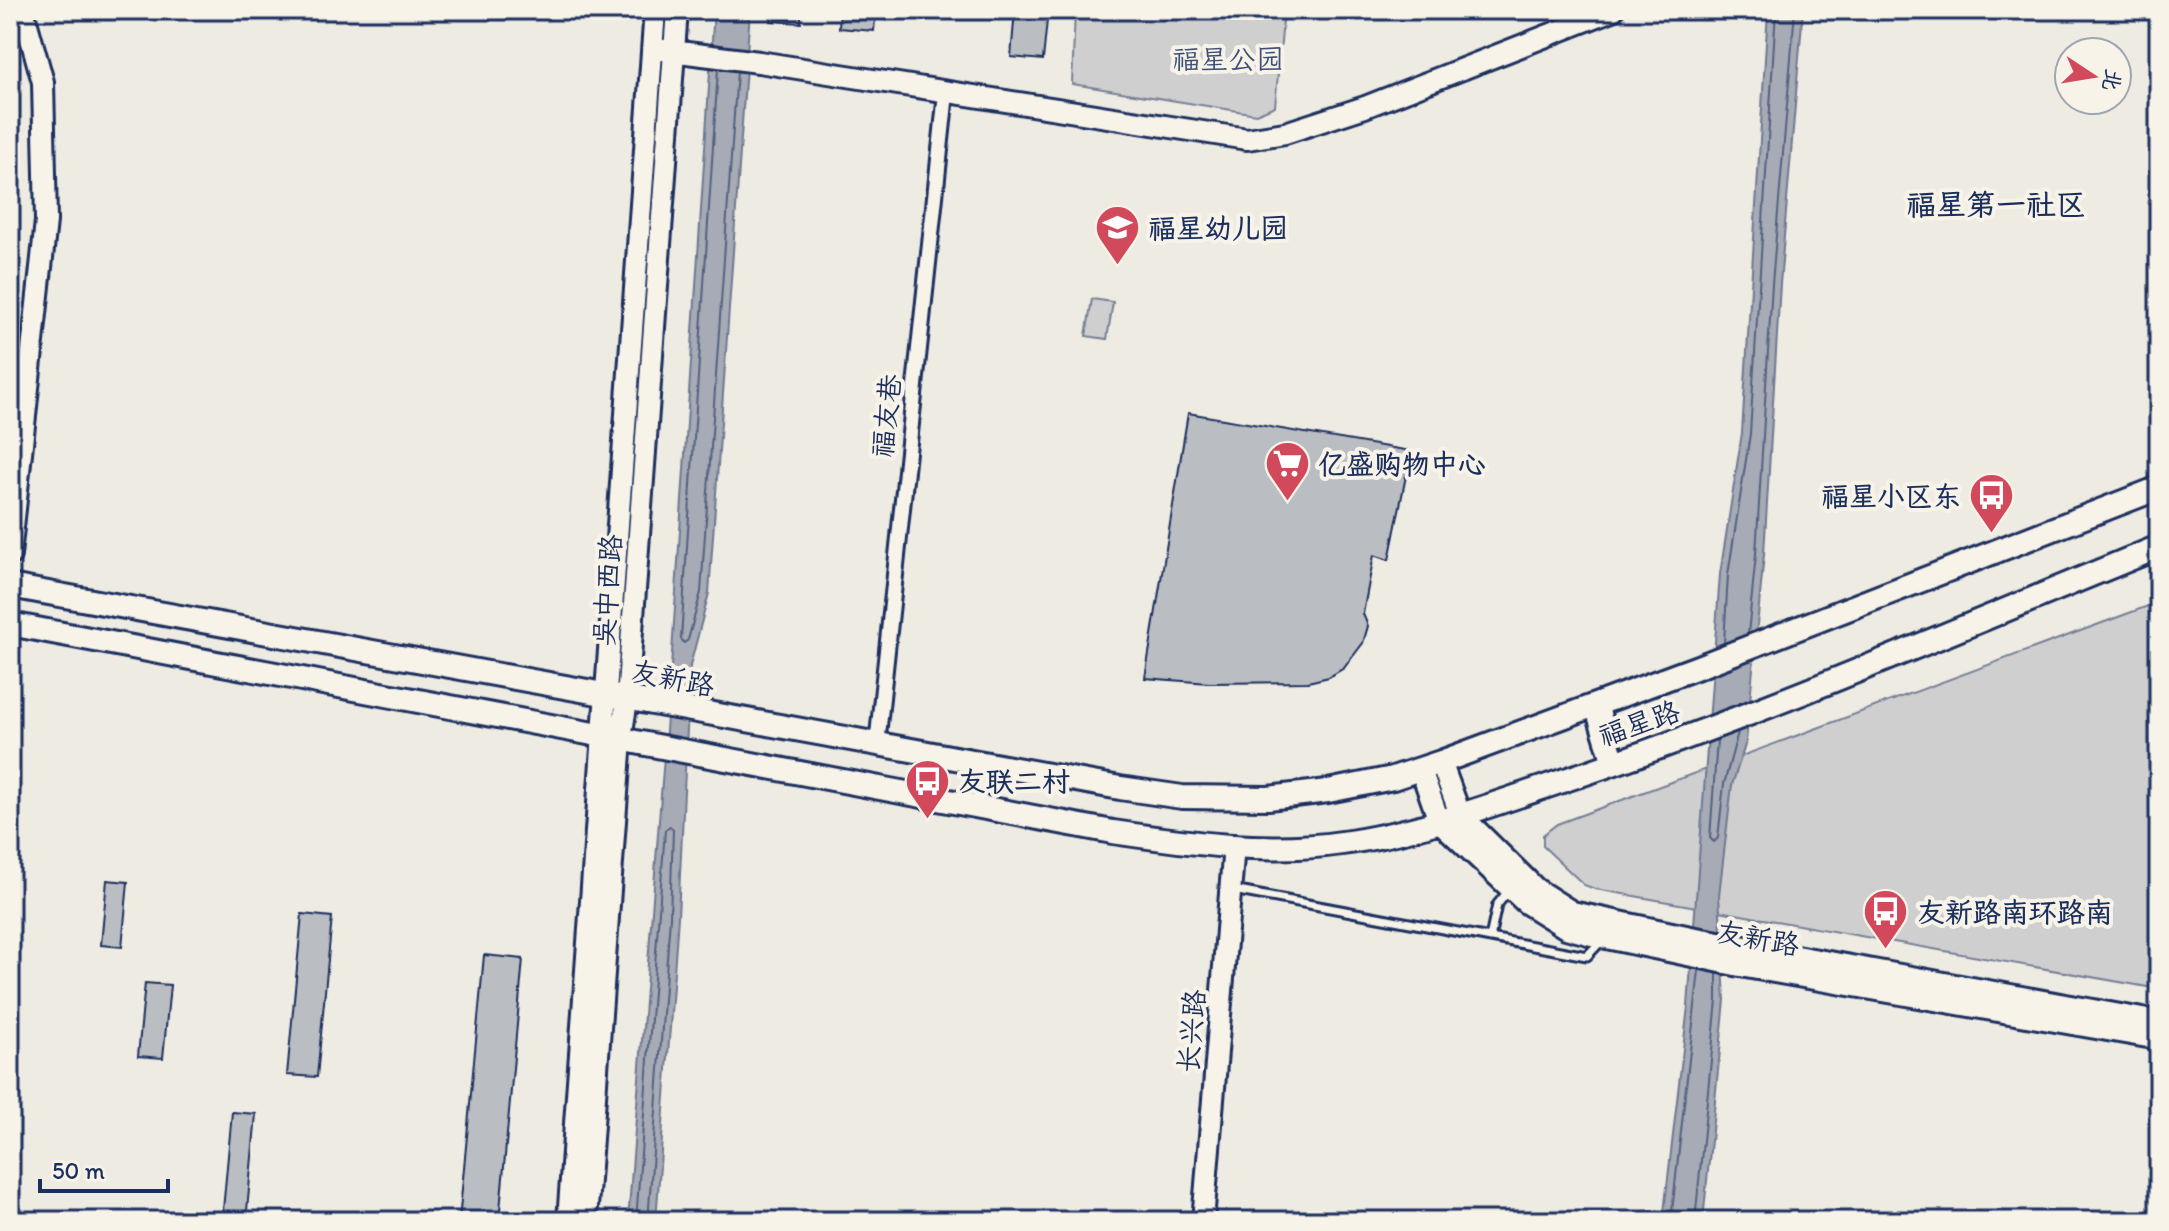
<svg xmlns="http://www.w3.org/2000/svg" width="2169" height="1231" font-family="Itim,'LXGW WenKai TC',sans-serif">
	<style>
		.green { fill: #cfcfcf; stroke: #757f96; stroke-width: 2 }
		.water { fill: #a6abb5; stroke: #6e7992; stroke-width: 2 }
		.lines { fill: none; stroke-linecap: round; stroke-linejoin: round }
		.shore { stroke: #536181; stroke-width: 2 }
		.building { fill: #babdc2; stroke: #1b2f5e; stroke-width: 2 }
		.lane-casing { stroke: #1b2f5e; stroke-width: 13 }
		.street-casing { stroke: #1b2f5e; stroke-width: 20 }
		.secondary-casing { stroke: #1b2f5e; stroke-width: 26 }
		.primary-casing { stroke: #1b2f5e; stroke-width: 28 }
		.lane { stroke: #f7f3e8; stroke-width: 7 }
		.street { stroke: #f7f3e8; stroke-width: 14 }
		.secondary { stroke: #f7f3e8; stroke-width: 20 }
		.primary { stroke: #f7f3e8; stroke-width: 22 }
		.labels { text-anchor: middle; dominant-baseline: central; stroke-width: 8; stroke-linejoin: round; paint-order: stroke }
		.park-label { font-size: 28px; fill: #3f4f75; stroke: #f7f3e8 }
		.poi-label { font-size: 28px; font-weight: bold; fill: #1b2f5e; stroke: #f7f3e8; text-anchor: start }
		.street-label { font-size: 28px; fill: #1b2f5e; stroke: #f7f3e8 }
		.neighbourhood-label { font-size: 30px; font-weight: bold; fill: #1b2f5e; stroke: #f7f3e8 }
	</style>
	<rect width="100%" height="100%" fill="#eeebe2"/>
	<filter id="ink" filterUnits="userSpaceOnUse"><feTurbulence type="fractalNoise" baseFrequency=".0125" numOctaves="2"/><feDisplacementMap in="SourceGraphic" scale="16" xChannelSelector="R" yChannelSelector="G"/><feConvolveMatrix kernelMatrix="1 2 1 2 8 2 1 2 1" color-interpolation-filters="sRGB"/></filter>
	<g filter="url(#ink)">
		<!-- green -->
		<path class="green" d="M1075,10H1284L1275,106L1256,114L1072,84Z
			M1092,299L1113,302L1107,339L1086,336Z
			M2159,602V989L1595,889L1584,885L1543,846V835L1557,824Z"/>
		<!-- water -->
		<path class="water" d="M714,10H750L709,593L690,666L678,917L656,1221H628L672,653Z
			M1768,10H1803L1780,284L1764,554L1746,742L1732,785L1719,895L1725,1000L1703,1221H1663L1688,1006L1720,574L1742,433Z"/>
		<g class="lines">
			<!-- shore -->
			<path class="shore" d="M718,69L681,639L684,643L688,640L701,592L737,71
				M1748,634L1756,554L1772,284L1795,10
				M1724,643L1728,575L1750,434L1776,10
				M1717,740L1710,838L1714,842L1718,838L1724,784L1738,732
				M636,1221L665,830L670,826L673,830L670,917L648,1221
				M1671,1221L1699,970
				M1695,1221L1717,1000V973"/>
		</g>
		<!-- building -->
		<path class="building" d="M772,10H801V23L771,21Z
			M840,10H876L874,31L839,28Z
			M1015,10H1048L1043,60L1011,57Z
			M1188,413L1411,451L1389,560L1374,555L1363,614L1368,626L1363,643L1344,668L1329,677L1308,682L1209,683L1145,678Z
			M107,880L128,882L122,947L101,945Z
			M302,914L332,917L317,1077L287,1075Z
			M484,955L523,959L499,1221H459Z
			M145,983L170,985L163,1058L138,1056Z
			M232,1112L256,1114L246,1221H222Z"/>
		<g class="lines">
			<defs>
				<path id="lane" d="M1233,890L1587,956L1603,939
					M1490,938L1497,905L1510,889"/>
				<path id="street" d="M877,745L946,93"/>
				<path id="secondary" d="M663,50L759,62L1247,139L1285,133L1365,107L1613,10
					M10,555L46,221L43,82L23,10
					M1441,762L1460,814L1536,889L1572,912L1691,937L2159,1022
					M1421,770L1439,821L1526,903L1566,928L1592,935L1740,966L2159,1039
					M568,1221L655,10
					M586,1221L621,738L627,700L677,10
					M1203,1221L1234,845"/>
				<path id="primary" d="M10,586L1120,788L1182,797L1268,798L1328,791L1393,778L1441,762L1698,667L2159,488
					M10,624L1113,832C1187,843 1267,854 1342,843C1424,832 1507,799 1586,773C1780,707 1969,624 2159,547
					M1596,705L1614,763"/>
			</defs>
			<!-- lane casing -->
			<use href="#lane" class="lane-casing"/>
			<!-- street casing -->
			<use href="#street" class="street-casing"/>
			<!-- secondary casing -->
			<use href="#secondary" class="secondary-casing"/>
			<!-- primary casing -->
			<use href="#primary" class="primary-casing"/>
			<!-- lane -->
			<use href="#lane" class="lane"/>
			<!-- street -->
			<use href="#street" class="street"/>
			<!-- secondary -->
			<use href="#secondary" class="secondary"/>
			<!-- primary -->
			<use href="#primary" class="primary"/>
		</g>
	</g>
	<!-- icons -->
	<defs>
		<symbol id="school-pin" viewBox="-11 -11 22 30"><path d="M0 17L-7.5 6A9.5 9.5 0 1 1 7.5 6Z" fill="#d1495b" stroke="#f7f3e8"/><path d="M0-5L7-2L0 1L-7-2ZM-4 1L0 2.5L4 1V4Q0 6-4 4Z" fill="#fff"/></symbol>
		<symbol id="supermarket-pin" viewBox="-11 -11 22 30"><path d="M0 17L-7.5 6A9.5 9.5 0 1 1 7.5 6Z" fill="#d1495b" stroke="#f7f3e8"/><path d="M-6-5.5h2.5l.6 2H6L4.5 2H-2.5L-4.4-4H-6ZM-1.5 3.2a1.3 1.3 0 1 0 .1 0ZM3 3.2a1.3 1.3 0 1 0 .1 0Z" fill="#fff"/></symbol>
		<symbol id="bus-pin" viewBox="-11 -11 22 30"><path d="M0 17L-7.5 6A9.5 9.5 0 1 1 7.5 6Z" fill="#d1495b" stroke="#f7f3e8"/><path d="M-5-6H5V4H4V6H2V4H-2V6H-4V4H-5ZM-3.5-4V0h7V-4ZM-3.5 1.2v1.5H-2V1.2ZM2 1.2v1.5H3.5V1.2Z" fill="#fff"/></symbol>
	</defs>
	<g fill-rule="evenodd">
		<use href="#school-pin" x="1092" y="202" width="51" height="69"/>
		<use href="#supermarket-pin" x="1262" y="438" width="51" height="69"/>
		<use href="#bus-pin" x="1966" y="470" width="51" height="69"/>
		<use href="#bus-pin" x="902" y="756" width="51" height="69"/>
		<use href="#bus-pin" x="1860" y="886" width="51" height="69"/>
	</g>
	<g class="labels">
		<!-- park labels -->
		<g class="park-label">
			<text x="1228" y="59">福星公园</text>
		</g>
		<!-- poi labels -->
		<g class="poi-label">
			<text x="1148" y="228">福星幼儿园</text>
			<text x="1318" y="464">亿盛购物中心</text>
			<text x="1961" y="496" text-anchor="end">福星小区东</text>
			<text x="958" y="781">友联二村</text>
			<text x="1917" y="912">友新路南环路南</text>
		</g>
		<!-- street labels -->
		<g class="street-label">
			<text transform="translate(886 416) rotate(-84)">福友巷</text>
			<text transform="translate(607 590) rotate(-86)">吴中西路</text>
			<text transform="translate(673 678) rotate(11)">友新路</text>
			<text transform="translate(1639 723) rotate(-19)">福星路</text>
			<text transform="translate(1758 938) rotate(10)">友新路</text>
			<text transform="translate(1191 1031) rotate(-85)">长兴路</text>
		</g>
		<!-- neighbourhood labels -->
		<g class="neighbourhood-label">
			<text x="1996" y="204">福星第一社区</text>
		</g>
	</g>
	<!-- margin -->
	<rect width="2169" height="1231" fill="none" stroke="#f7f3e8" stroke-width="40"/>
	<rect x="20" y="20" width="2129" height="1191" fill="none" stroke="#1b2f5e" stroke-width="3" filter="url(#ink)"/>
	<!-- north arrow -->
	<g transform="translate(2093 76) rotate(102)"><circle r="38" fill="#f7f3e8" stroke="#9fa5b1" stroke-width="2"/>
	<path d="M0-6L14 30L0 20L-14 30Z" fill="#d1495b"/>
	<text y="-12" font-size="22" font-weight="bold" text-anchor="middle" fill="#1b2f5e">北</text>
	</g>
	<!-- scale -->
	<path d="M40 1179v12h128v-12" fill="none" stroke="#1b2f5e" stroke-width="4"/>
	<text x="52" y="1179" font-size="24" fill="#1b2f5e" stroke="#f7f3e8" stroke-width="6" paint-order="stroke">50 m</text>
</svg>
